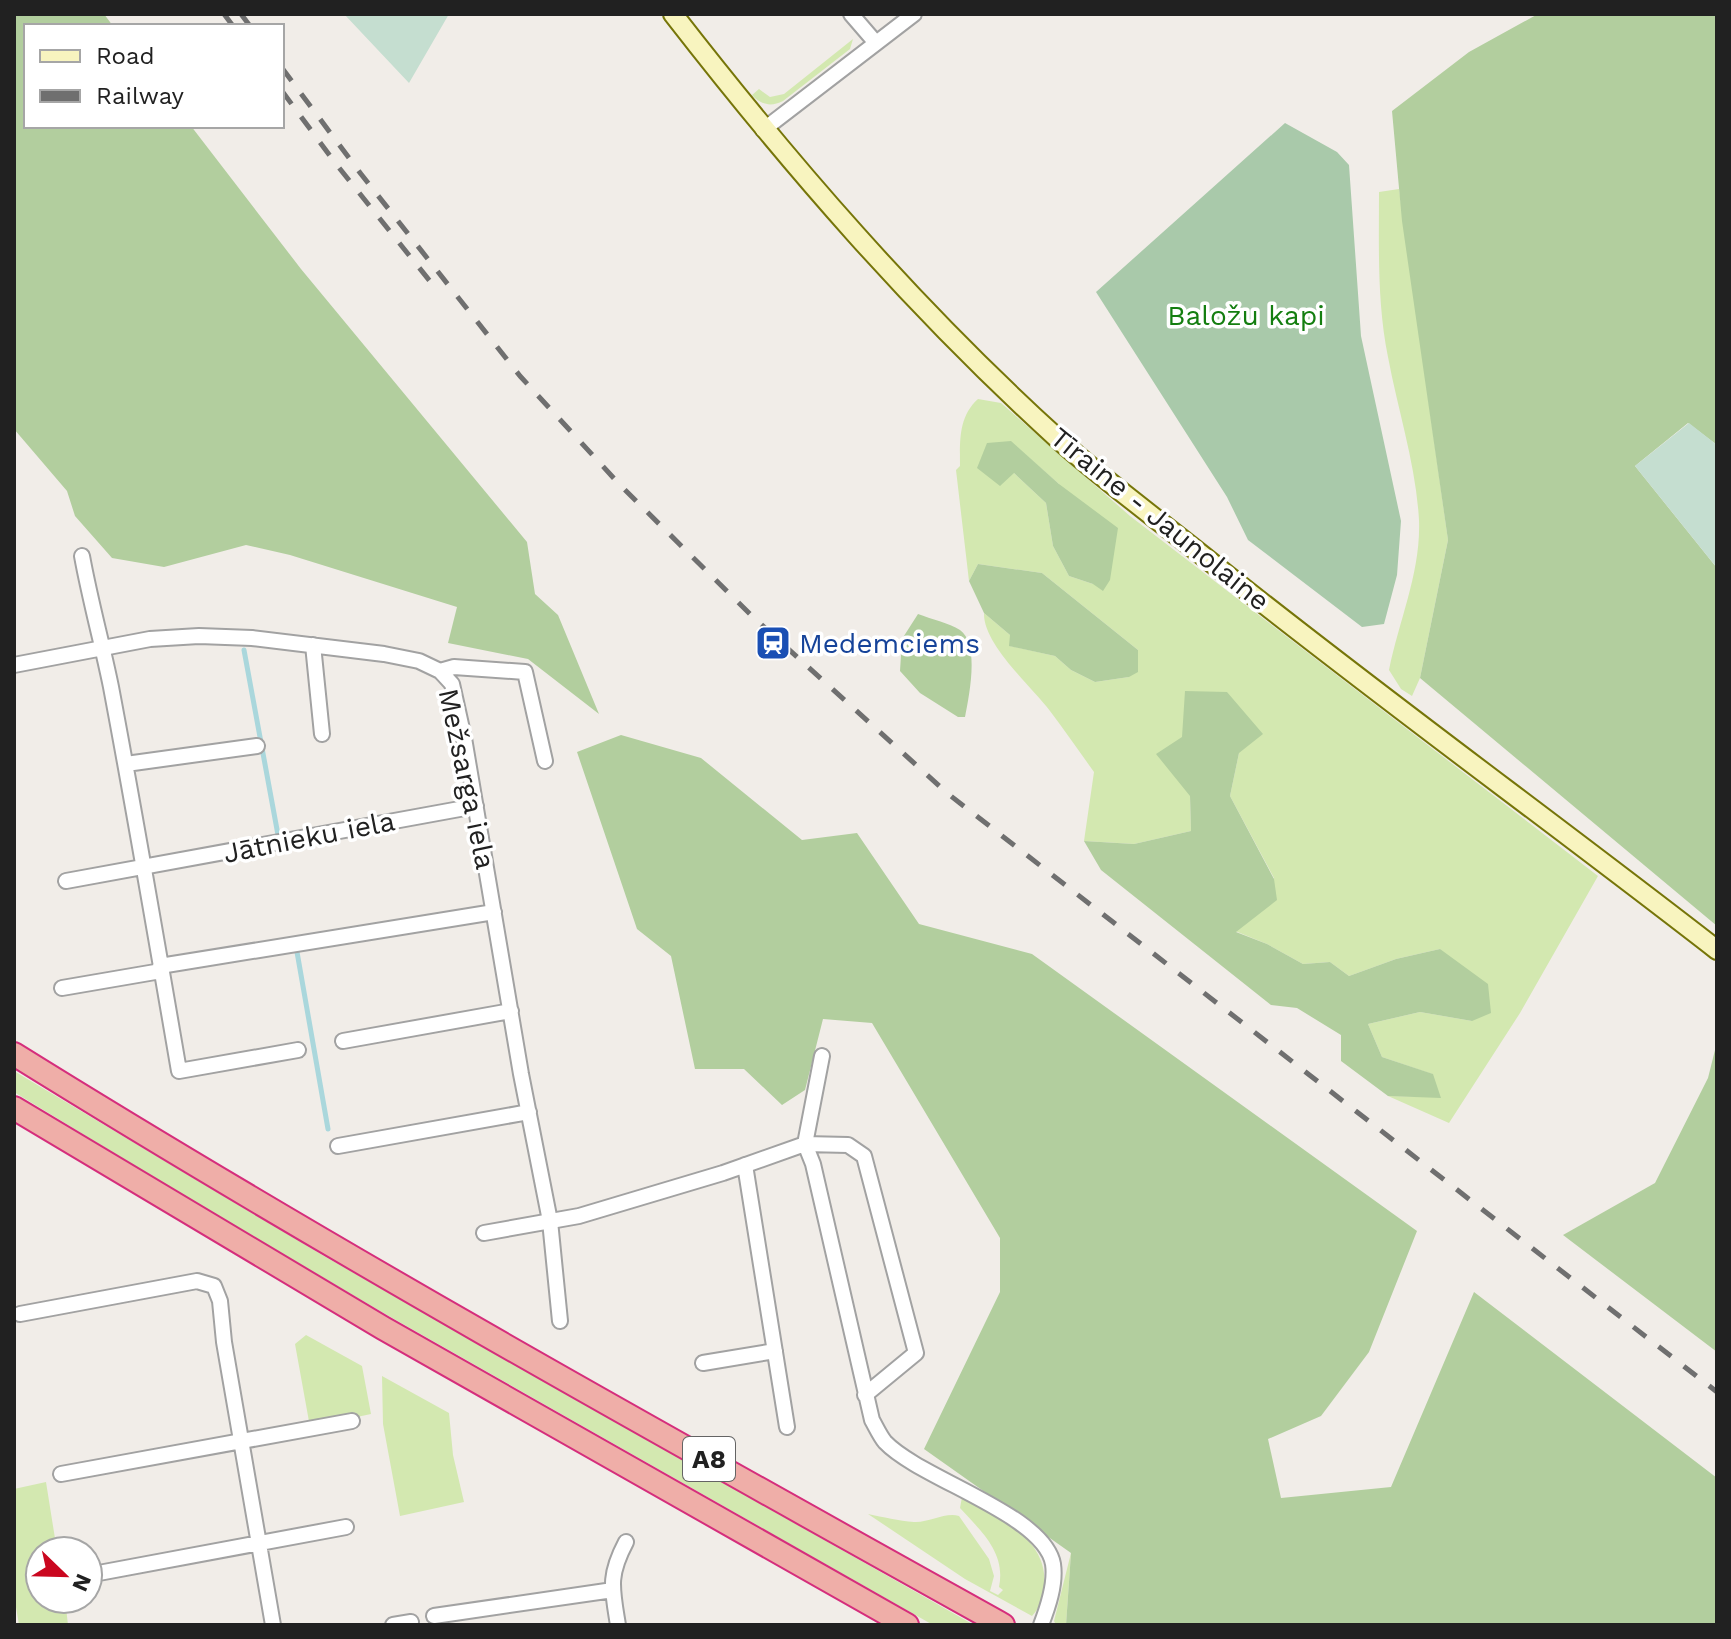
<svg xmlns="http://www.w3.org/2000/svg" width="1731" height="1639" font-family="'Work Sans',sans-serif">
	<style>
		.grass { fill: #d3e8b0; fill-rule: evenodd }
		.forest { fill: #b2ce9e }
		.wetland { fill: #c5ded0 }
		.cemetery { fill: #a9c9aa }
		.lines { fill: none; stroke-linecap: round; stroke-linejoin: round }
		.stream { stroke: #aad7dc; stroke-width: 5 }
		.minor-casing { stroke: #a2a2a2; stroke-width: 18 }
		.secondary-casing { stroke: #767509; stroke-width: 22 }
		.trunk-casing { stroke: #d52e7c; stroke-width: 26 }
		.minor { stroke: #fff; stroke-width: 14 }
		.secondary { stroke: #f8f4bf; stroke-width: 18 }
		.trunk { stroke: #efaea8; stroke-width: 22 }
		.rail { stroke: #6f6f6f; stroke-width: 5; stroke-dasharray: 16 16; stroke-linecap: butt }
		.labels { text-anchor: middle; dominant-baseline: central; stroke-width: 7; stroke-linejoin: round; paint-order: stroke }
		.shield { fill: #fff; stroke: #646464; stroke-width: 2 }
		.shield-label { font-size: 26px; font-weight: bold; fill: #212121 }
		.park-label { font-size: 28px; fill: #147e10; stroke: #fff }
		.street-label { font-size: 28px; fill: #212121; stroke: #fff }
		.transit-label { font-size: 28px; fill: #164399; stroke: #fff; text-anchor: start }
	</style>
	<rect width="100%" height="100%" fill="#f1ede8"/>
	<!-- grass -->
	<path class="grass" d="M853,39L850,49L783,101C771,107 761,105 752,95L759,89L770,97L784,94Z
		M1399,189L1448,540L1420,678L1412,696L1401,689L1389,670C1399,620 1421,572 1419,520C1416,465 1398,411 1388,357C1377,302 1379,248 1379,192Z
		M978,399L1001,403L1130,516L1598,876L1520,1013L1449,1123L1388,1096L1440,1097L1432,1074L1382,1057L1368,1024L1420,1012L1472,1021L1440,949L1396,959L1349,976L1330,962L1303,964L1267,944L1235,931L1274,878L1230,796L1239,753L1227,692L1190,796L1191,831L1134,844L1084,841L1094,772C1079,751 1065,731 1050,711C1031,686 983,644 984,613L1010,635V646L1055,656L1071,670L1095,682L1129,677L1138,650L1042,573L978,564L969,581L956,470L960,466C960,442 958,417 978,399ZM1011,442L1059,484L1093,584L1069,576L1053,546L1046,503L1014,473Z
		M14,1071L324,1256L974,1625H933L387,1315L201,1206L14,1092Z
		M306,1335L362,1366L371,1414L310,1427L295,1344Z
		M382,1376L449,1413L453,1455L464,1502L400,1516L383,1424Z
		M46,1482L57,1551H40V1599H65L68,1625H19L14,1595V1489Z
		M962,1497C998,1517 1050,1539 1044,1588C1043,1599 1040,1607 1032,1616L965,1579L868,1514C883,1517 899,1521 914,1522C929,1523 945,1512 959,1516L989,1559L994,1576L990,1591L998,1595L1003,1590L999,1587C1006,1553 982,1532 960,1508Z
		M1071,1553L1066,1625H1056L1054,1621Z"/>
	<!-- forest -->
	<path class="forest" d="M14,14H104L113,26H26V126H191L301,269L527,542L535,594L558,615L599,714L528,659L448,643L457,607L290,555L246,545L164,567L112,558L75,516L67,491L14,429Z
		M1538,14H1717V445L1688,423L1635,466L1717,568V926L1420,678L1448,540L1402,221L1392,111L1469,52Z
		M1011,441L1059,484L1118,528L1110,580L1103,591L1093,584L1069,576L1053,546L1046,503L1014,473L1000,486L977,468L987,443Z
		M978,564L1042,573L1138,650V672L1129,677L1095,682L1071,670L1055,656L1009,646L1010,635L984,613L969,581Z
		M918,614C931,619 949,623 960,630C980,644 969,696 965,717H958L920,693L900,671L902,639Z
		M1185,691L1227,692L1263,734L1239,753L1230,796L1274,879L1277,900L1236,932L1267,944L1303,964L1330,962L1349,976L1396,959L1440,949L1488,984L1491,1013L1472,1021L1420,1012L1368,1024L1382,1057L1433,1074L1441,1098L1388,1096L1341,1061V1035L1297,1008L1271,1005L1101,870L1084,841L1134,844L1191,831L1190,796L1156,754L1182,737Z
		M621,735L701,758L802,840L857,833L919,924L1032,954L1417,1231L1369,1352L1321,1416L1268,1439L1281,1498L1391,1487L1474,1292L1717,1478V1625H1066L1071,1553L924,1449L1000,1292V1238L872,1023L823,1019L805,1090L782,1105L744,1069H695L671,956L637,929L577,752Z
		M1717,1042V1352L1563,1235L1655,1183L1708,1078Z"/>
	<!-- wetland -->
	<path class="wetland" d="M344,14H449L409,83Z
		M1689,423L1717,445V568L1635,466Z"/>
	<!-- cemetery -->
	<path class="cemetery" d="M1285,123L1337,152L1349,165L1361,336L1401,521L1397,575L1384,624L1362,627L1248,540L1227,497L1096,292Z"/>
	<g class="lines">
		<!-- stream -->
		<path class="stream" d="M244,650L278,835
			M297,952L328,1129"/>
		<defs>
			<path id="minor" d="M851,14L876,43
				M763,130L914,14
				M82,556C90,600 102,643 111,687C135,814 157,943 179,1071L298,1050
				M313,645L322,734
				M14,665L150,639L199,636L252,638L384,654L419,661L440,671L452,684L464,738L521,1074L550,1221L560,1321
				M440,671L454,667L525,672L545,761
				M126,764L257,746
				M66,881L476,806
				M160,966L494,912
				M62,988L161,971
				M343,1041L511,1011
				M822,1056L805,1144L813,1164L872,1420C876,1427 880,1436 885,1442C920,1479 1044,1514 1053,1564C1056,1584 1048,1607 1041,1625
				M338,1146L529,1112
				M745,1165L787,1427
				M484,1233L579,1216L723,1173L805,1144L848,1145L864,1156L916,1353L865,1395
				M20,1314L197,1281L214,1286L220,1301L224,1342L273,1625
				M703,1363L775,1351
				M61,1474L352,1421
				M88,1575L346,1527
				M434,1616L613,1590
				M393,1625L411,1622
				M618,1625C612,1588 608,1576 626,1542"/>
			<path id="secondary" d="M673,14C791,166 915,309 1057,438C1108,484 1164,524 1217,567C1381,698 1551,821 1717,950"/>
			<path id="trunk" d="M14,1054C337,1255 671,1440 1003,1625
				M14,1108L383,1328L907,1625"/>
		</defs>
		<!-- minor casing -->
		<use href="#minor" class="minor-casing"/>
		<!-- secondary casing -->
		<use href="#secondary" class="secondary-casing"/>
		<!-- trunk casing -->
		<use href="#trunk" class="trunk-casing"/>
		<!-- minor -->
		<use href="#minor" class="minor"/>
		<!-- secondary -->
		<use href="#secondary" class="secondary"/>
		<!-- trunk -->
		<use href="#trunk" class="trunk"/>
		<!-- rail -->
		<path class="rail" d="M224,14L233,26
			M241,14L250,26
			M282,68L361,174L520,376L621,486L754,618L947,793L1717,1392
			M282,91L336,164L437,290"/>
	</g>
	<!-- icons -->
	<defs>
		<symbol id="station-square" viewBox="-11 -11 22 22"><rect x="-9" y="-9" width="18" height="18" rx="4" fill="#1a4fb4" stroke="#fff"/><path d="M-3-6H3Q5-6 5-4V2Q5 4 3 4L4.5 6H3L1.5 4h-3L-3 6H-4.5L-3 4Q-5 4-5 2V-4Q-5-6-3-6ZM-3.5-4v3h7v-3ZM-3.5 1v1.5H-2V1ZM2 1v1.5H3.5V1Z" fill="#fff"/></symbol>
	</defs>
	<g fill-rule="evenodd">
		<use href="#station-square" x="753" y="623" width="40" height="40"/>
	</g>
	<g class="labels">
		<!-- shield labels -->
		<rect class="shield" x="683" y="1437" width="52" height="44" rx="6"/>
		<g class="shield-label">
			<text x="709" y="1459">A8</text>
		</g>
		<!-- park labels -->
		<g class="park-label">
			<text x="1246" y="315">Baložu kapi</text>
		</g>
		<!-- street labels -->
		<g class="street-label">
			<text transform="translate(1160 519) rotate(39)">Tīraine - Jaunolaine</text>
			<text transform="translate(467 779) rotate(78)">Mežsarga iela</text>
			<text transform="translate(309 837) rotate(-11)">Jātnieku iela</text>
		</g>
		<!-- transit labels -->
		<g class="transit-label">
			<text x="799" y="643">Medemciems</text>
		</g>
	</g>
	<!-- border -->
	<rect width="1731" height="1639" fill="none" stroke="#212121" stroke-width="32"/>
	<!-- legend -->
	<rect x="24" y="24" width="260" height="104" fill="#ffffff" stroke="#a6a6a6" stroke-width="2"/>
	<rect x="40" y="50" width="40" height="12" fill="#f8f4bf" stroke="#a6a6a6" stroke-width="2"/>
	<text x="96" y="64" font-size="24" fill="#212121">Road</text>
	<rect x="40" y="90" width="40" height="12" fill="#6f6f6f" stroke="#a6a6a6" stroke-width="2"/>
	<text x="96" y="104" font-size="24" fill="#212121">Railway</text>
	<!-- north arrow -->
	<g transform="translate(64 1575) rotate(113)"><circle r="38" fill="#ffffff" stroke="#a6a6a6" stroke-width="2"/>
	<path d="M0-6L14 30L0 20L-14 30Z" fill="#ca071f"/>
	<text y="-12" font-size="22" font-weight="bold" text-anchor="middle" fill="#212121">N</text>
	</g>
</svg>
